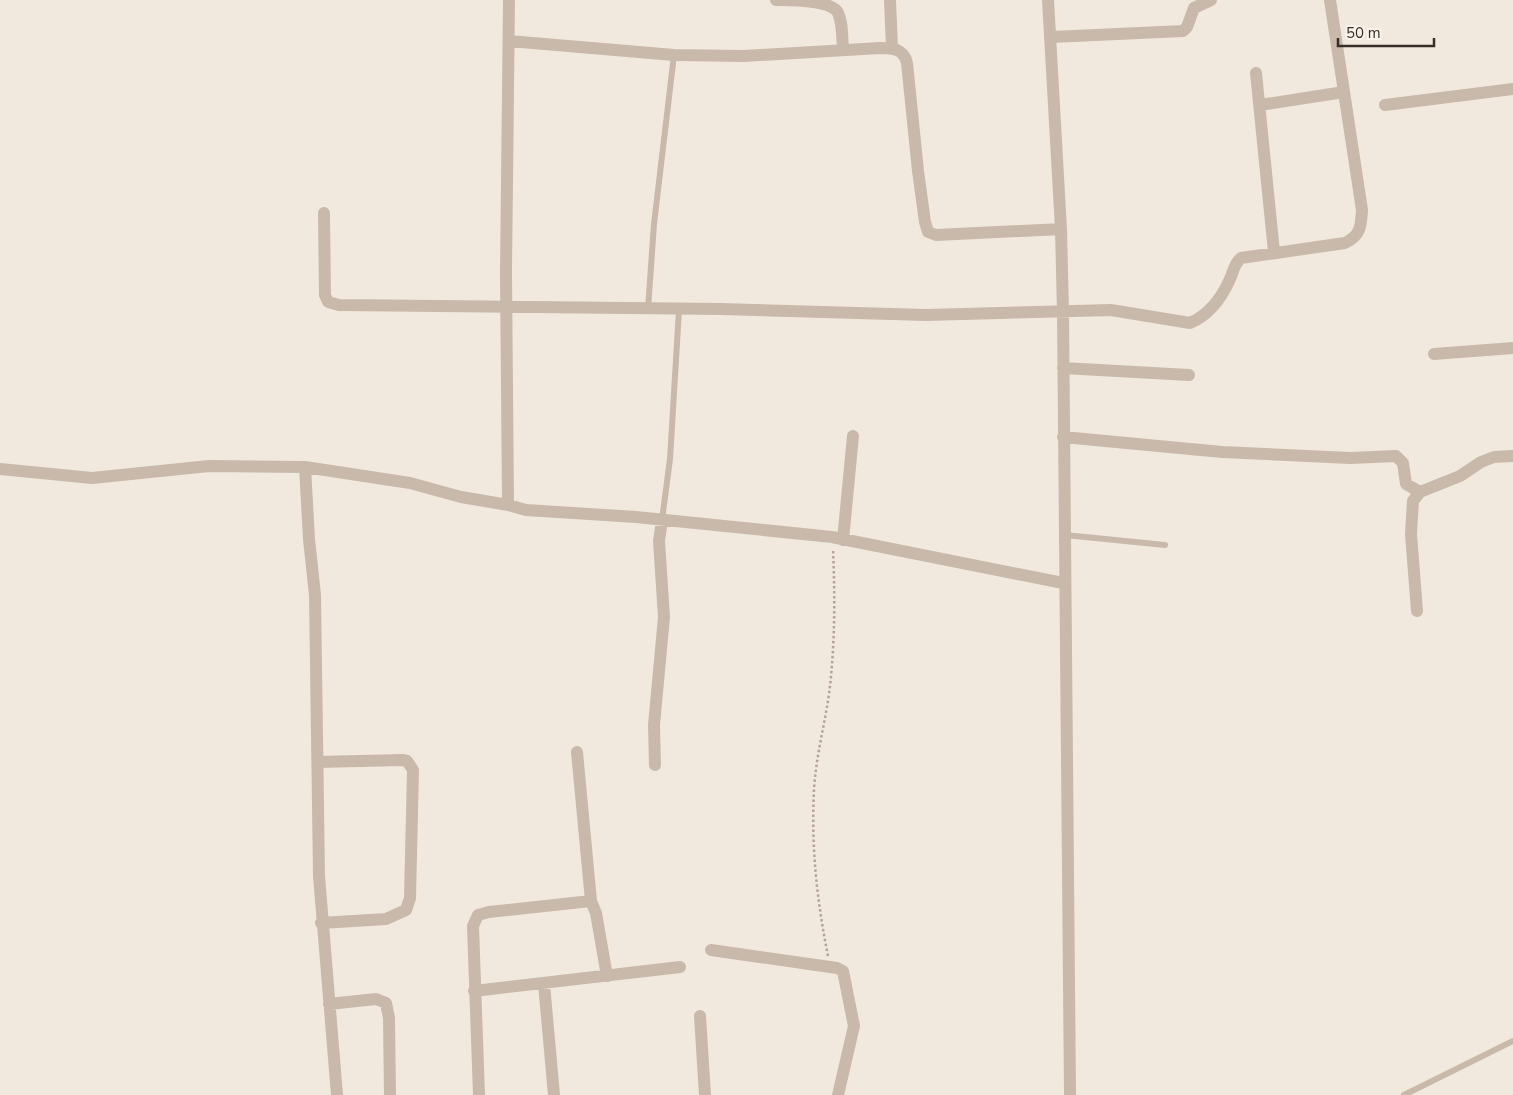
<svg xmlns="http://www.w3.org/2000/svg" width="1513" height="1095" font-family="'Nunito Sans',sans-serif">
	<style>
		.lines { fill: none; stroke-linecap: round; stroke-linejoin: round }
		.path { stroke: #b5a395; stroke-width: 2.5; stroke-dasharray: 2.5 2.5; stroke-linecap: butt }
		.service { stroke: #c9b9aa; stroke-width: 6 }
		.minor { stroke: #c9b9aa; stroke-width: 12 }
	</style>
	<rect width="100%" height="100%" fill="#f2e9de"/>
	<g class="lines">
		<!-- path -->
		<path class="path" d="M828,956C817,901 811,847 814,790C816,754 826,721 830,686C835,640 835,595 833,549"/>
		<!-- service -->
		<path class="service" d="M648,309L654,224L674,55
			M662,520L670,459L679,310
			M1065,535L1165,545
			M1404,1095L1513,1041"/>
		<!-- minor -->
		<path class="minor" d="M509,0L506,272L508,505L526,510L636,517L832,537L1063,583
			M776,0C792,0 827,0 837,11C843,21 842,39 843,50
			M890,0L892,48
			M1048,0L1061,229L1063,312L1070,1095
			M1052,37L1183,31L1187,27L1194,8L1211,0
			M509,41L674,55L743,56L880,48C893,48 904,49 907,63L918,171L925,222L928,232L936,235L1061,229
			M1256,73L1274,252
			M1260,105L1344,92
			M1385,105L1513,89
			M324,213L325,295L328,302L339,305L722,309L926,315L1111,310L1190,323C1209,315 1222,297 1230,279C1234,270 1234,264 1241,258L1345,243C1361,235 1361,226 1362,210L1330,0
			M1434,354L1513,348
			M1063,368L1189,375
			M1063,437L1222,452L1350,458L1396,456L1403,463L1406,484L1420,492
			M305,467L309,539L315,595L319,876L337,1095
			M0,469L92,478L209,466L305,467L410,483L461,497L508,505
			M843,540L853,436
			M1417,611L1411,534L1413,501L1420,492L1460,476L1481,462L1494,457L1513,456
			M577,752L591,901
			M318,762L402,760L407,761L413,770L410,898L406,910L386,919L321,923
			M655,765L654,725L664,617L659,541L662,520
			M711,950L837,968L843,971L854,1026L838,1095
			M544,984L554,1095
			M474,991L680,967
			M329,1004L376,999L386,1003L389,1018L390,1095
			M700,1016L705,1095
			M479,1095L473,926L478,915L489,912L591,901L596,913L607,976"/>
	</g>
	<!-- scale -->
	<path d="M1338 38v8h96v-8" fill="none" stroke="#372e2a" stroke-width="2.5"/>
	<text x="1346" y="38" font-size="15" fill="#372e2a" stroke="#f9f3eb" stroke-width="4" paint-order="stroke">50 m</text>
</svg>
